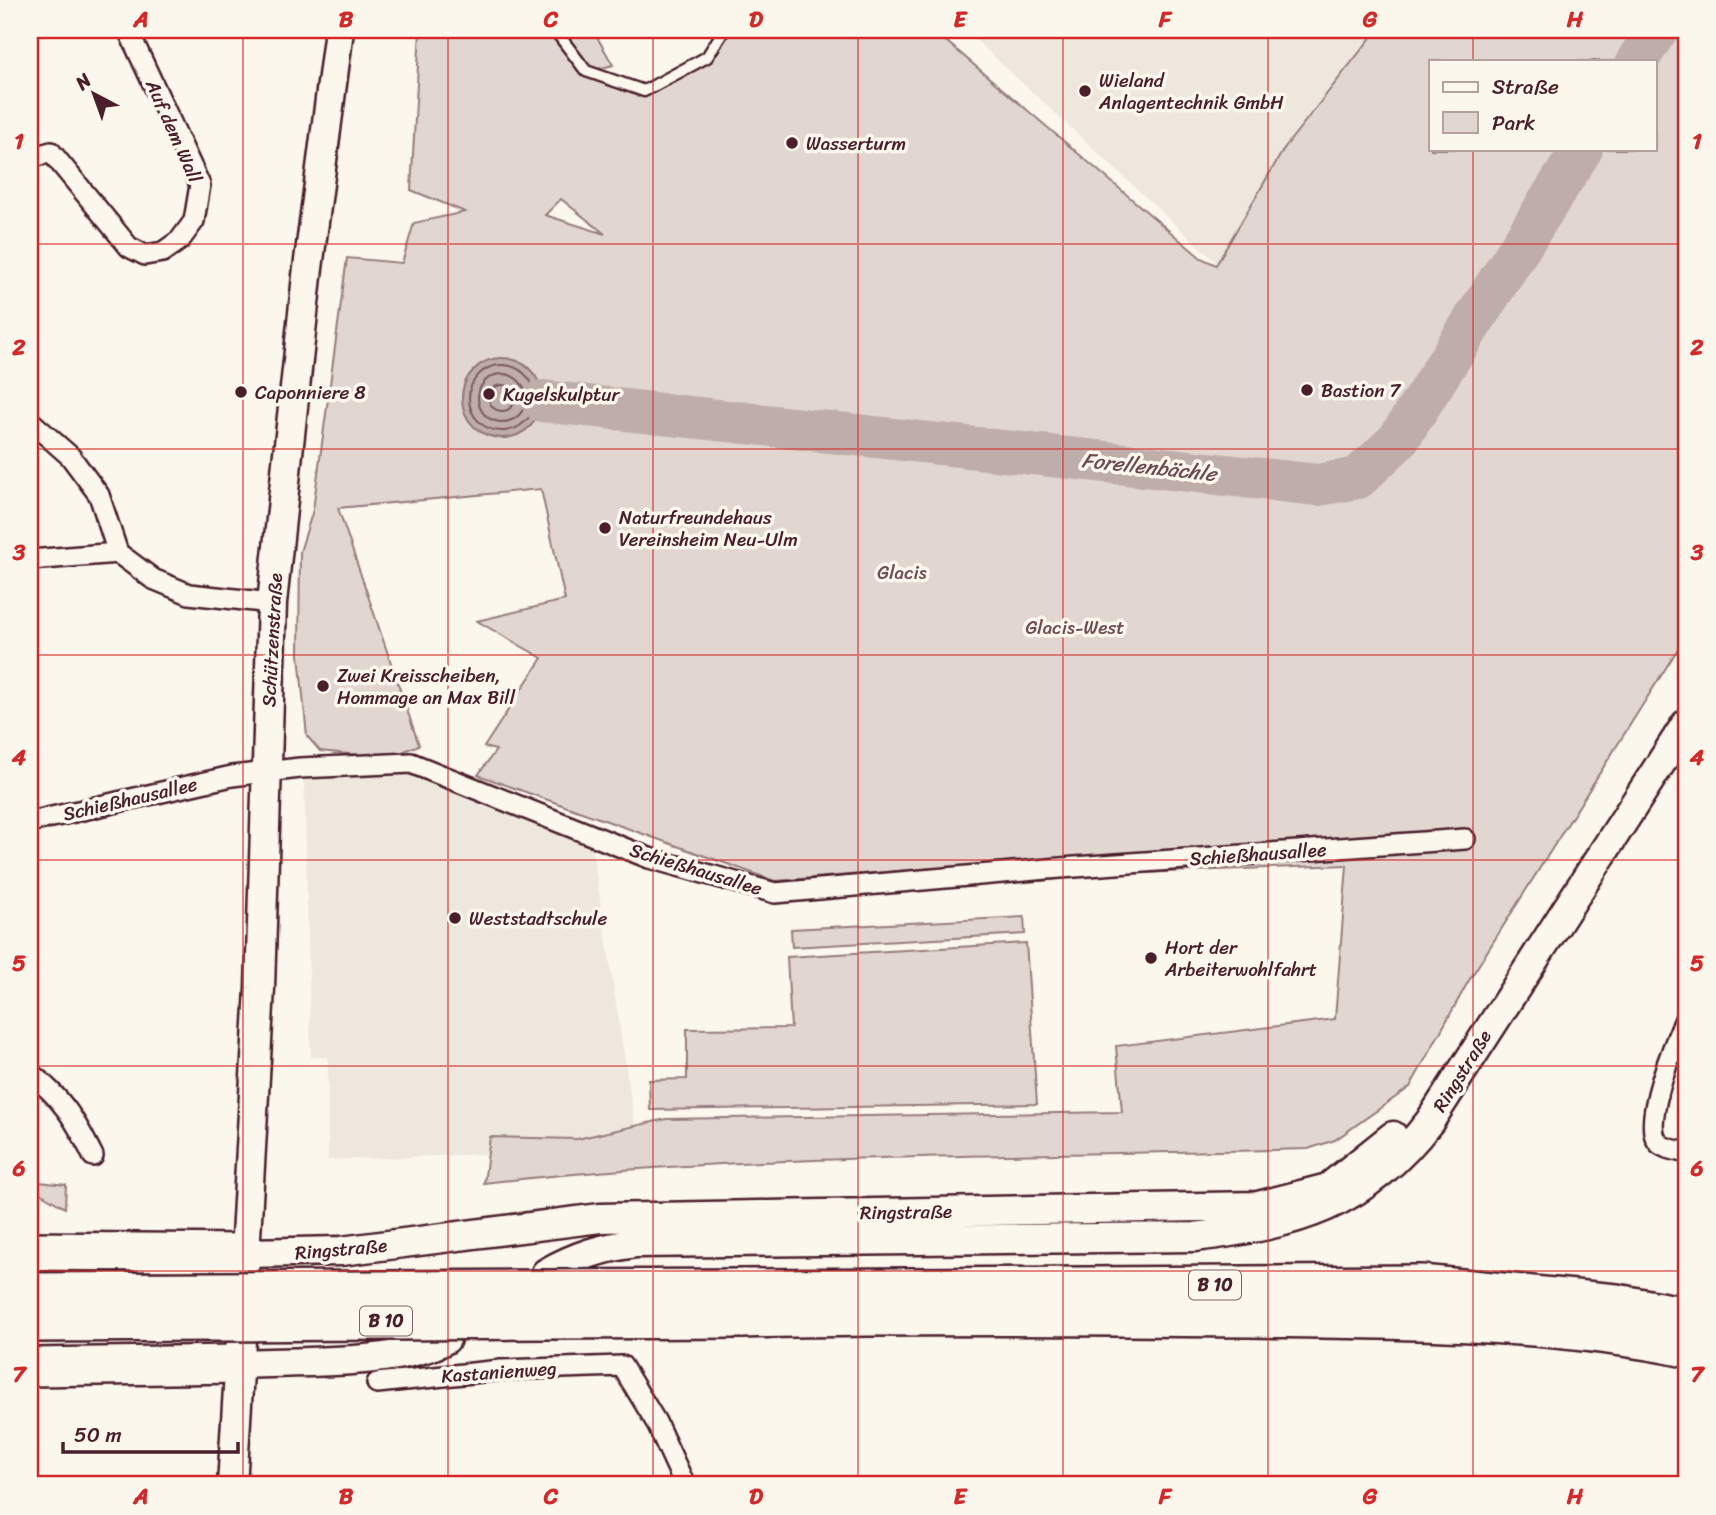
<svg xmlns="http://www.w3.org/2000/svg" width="1716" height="1515" font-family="Sriracha,sans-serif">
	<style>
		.built { fill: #eee7de }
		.green { fill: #e2d7d0; stroke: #967b7e; stroke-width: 2; fill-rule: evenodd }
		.water { fill: #bfadaa; stroke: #907477; stroke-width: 2 }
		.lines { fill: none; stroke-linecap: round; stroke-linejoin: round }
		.shore { stroke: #79585e; stroke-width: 2 }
		.river { stroke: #bfadaa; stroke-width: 42 }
		.lane-casing { stroke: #4a1f2b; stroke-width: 15 }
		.street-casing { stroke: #4a1f2b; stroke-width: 24 }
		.secondary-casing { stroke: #4a1f2b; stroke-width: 33 }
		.highway-casing { stroke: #4a1f2b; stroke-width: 42 }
		.lane { stroke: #fbf7ec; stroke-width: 10 }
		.street { stroke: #fbf7ec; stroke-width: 19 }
		.secondary { stroke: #fbf7ec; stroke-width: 28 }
		.highway { stroke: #fbf7ec; stroke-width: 37 }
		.highway-bridge-casing { stroke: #4a1f2b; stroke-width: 42; stroke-linecap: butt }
		.highway-bridge { stroke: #fbf7ec; stroke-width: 37 }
		.grid { fill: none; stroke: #d62828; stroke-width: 2; stroke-opacity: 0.55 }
		.poi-dot { fill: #4a1f2b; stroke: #fbf7ec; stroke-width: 2.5 }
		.labels { text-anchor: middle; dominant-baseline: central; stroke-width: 7; stroke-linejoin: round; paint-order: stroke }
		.shield { fill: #fbf7ec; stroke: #7f6065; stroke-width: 2 }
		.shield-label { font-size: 18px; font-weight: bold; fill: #4a1f2b }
		.poi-label { font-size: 19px; fill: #4a1f2b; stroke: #fbf7ec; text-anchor: start }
		.street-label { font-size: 19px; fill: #4a1f2b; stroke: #fbf7ec }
		.park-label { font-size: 19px; fill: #704d54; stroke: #fbf7ec }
		.water-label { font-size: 21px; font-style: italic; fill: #6d4a51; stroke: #fbf7ec }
		.neatline { fill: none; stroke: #d62828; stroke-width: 2.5 }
		.grid-label { font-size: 23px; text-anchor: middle; font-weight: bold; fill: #d62828 }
	</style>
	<rect width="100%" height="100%" fill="#fbf7ec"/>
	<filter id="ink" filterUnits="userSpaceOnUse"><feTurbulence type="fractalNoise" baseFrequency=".0143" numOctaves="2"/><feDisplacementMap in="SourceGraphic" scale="14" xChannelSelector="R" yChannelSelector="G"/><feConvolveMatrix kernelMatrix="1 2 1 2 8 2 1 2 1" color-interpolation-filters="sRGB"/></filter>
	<g filter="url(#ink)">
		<!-- built -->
		<path class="built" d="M965,30H1377L1285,147L1218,264Z
			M392,763L590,834L635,1126L577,1139L490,1137L488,1154L328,1160V1057H311L304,774Z"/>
		<!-- green -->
		<path class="green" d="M420,30H608L597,37L613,65L598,69L638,97L711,62L730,30H933L1201,258L1216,265L1285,147L1377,30H1686V636L1468,982L1410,1087L1335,1140L1308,1149C1034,1157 756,1152 484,1183L490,1137L577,1139L666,1119L1122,1112L1116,1046L1335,1019L1347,865L1091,875L1041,881L934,868L775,881L478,775L496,750L484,747L542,658L477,621L565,600L541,489L338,508L419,745L388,758L320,751L307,736L299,655L300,552L313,510L347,258L402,263L414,223L465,212L411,190ZM1431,61H1655V149H1431ZM561,199L605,234L545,215Z
			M1024,917L1025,934L792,947L791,929Z
			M1026,943L1037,1104L650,1110L649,1080L687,1079V1029L791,1028L787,957Z
			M30,1181L66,1185L65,1208L30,1187Z"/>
		<!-- water -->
		<path class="water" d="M462 398a40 40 0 1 1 80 0a40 40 0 1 1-80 0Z"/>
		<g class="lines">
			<!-- shore -->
			<path class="shore" d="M469 398a33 33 0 1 1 66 0a33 33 0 1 1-66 0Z
				M478 398a24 24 0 1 1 48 0a24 24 0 1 1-48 0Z
				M489 398a13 13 0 1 1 26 0a13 13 0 1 1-26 0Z"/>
			<!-- river -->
			<path class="river" d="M1637,61L1657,30
				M542,401L1318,485L1358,478L1398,440L1582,149"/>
			<defs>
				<path id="lane" d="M555,30L586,71L644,91L707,57L724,30"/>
				<path id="street" d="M30,158L51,152L129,247L145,255L163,252L180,240L194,221L200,185L128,30
					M30,421L70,456L99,495L118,553L153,579L189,594L272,603
					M30,560L118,553
					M30,822L232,776L300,768L411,763L649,858L775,893L1047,869L1465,839
					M1686,1017C1676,1039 1642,1120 1657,1141C1662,1149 1677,1150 1686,1153
					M30,1073C62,1098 75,1119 93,1156
					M377,1383L501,1370L622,1366L656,1422L685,1485"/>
				<path id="secondary" d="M245,1253L341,1251L600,1218L1258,1206L1328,1188L1393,1136
					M244,1272L260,988L272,603L307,276L339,30
					M546,1273C575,1256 602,1248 636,1243L1195,1237C1297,1224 1364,1207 1430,1121L1686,724
					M240,1364C295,1361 401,1366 446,1339
					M232,1485L241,1340"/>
				<path id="highway" d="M30,1251L245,1253
					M742,1288L1421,1284L1616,1303L1686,1316
					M742,1319C911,1315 1080,1316 1249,1318C1395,1320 1543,1319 1686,1348
					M30,1367L240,1364"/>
			</defs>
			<!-- lane casing -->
			<use href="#lane" class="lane-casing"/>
			<!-- street casing -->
			<use href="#street" class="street-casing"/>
			<!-- secondary casing -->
			<use href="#secondary" class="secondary-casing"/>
			<!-- highway casing -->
			<use href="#highway" class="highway-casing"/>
			<!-- lane -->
			<use href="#lane" class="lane"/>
			<!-- street -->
			<use href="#street" class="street"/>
			<!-- secondary -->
			<use href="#secondary" class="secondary"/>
			<!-- highway -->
			<use href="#highway" class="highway"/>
			<defs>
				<path id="highway-bridge" d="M30,1292L742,1288
					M30,1323L742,1319"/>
			</defs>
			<!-- highway-bridge casing -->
			<use href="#highway-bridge" class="highway-bridge-casing"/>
			<!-- highway-bridge -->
			<use href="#highway-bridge" class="highway-bridge"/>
		</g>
	</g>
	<!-- grid -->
	<path class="grid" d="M243,30V1485M448,30V1485M653,30V1485M858,30V1485M1063,30V1485M1268,30V1485M1473,30V61M1473,149V1485M30,244H1686M30,449H1686M30,655H1686M30,860H1686M30,1066H1686M30,1271H1686"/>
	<!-- markers -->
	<g class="poi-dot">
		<circle cx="1085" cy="91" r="7"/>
		<circle cx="792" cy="143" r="7"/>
		<circle cx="1307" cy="390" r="7"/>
		<circle cx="241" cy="392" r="7"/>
		<circle cx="489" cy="394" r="7"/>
		<circle cx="605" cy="528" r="7"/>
		<circle cx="323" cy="686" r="7"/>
		<circle cx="455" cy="918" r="7"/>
		<circle cx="1151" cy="958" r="7"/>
	</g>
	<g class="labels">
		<!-- shield labels -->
		<g class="shield">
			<rect x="1189" y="1270.5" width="52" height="29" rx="5"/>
			<rect x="360" y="1306.5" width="52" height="29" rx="5"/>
		</g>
		<g class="shield-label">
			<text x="1215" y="1285">B 10</text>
			<text x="386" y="1321">B 10</text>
		</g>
		<!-- poi labels -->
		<g class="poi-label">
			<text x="1099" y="80">Wieland<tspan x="1099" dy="22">Anlagentechnik GmbH</tspan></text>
			<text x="806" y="143">Wasserturm</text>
			<text x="1321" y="390">Bastion 7</text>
			<text x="255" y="392">Caponniere 8</text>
			<text x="503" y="394">Kugelskulptur</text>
			<text x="619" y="517">Naturfreundehaus<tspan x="619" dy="22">Vereinsheim Neu-Ulm</tspan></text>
			<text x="337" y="675">Zwei Kreisscheiben,<tspan x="337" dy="22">Hommage an Max Bill</tspan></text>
			<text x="469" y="918">Weststadtschule</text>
			<text x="1165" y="947">Hort der<tspan x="1165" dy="22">Arbeiterwohlfahrt</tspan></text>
		</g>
		<!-- street labels -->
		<g class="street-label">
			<text transform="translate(174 131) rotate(66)">Auf dem Wall</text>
			<text transform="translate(272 640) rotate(-87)">Schützenstraße</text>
			<text transform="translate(130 799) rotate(-13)">Schießhausallee</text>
			<text transform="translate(1258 854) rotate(-4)">Schießhausallee</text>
			<text transform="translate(696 869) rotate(17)">Schießhausallee</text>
			<text transform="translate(1462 1071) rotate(-58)">Ringstraße</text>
			<text transform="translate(906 1212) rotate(-1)">Ringstraße</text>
			<text transform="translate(341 1249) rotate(-5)">Ringstraße</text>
			<text transform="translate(499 1372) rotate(-4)">Kastanienweg</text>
		</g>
		<!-- park labels -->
		<g class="park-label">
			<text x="902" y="572">Glacis</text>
			<text x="1075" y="627">Glacis-West</text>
		</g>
		<!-- water labels -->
		<g class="water-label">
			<text transform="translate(1149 467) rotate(6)">Forellenbächle</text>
		</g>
	</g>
	<!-- margin -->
	<rect width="1716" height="1515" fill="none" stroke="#fbf7ec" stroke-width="77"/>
	<!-- legend -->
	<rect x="1429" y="60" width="228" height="91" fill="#fbf7ec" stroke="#b4a19f" stroke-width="2"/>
	<rect x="1443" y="82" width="35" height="10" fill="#fbf7ec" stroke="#b4a19f" stroke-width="2"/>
	<text x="1492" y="94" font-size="21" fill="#4a1f2b">Straße</text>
	<rect x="1443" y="112" width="35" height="21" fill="#e2d7d0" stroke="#b4a19f" stroke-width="2"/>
	<text x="1492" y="130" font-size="21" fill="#4a1f2b">Park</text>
	<!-- north arrow -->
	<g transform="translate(94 94) rotate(319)" stroke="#fbf7ec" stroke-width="5" paint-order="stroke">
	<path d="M0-5L12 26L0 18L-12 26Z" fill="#4a1f2b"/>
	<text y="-10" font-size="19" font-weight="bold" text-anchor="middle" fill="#4a1f2b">N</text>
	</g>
	<!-- scale -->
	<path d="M63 1442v10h175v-10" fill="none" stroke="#4a1f2b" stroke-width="3.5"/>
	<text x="74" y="1442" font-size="21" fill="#4a1f2b" stroke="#fbf7ec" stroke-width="5" paint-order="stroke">50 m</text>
	<rect x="38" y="38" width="1640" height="1438" class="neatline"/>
	<g class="grid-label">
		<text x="141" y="27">A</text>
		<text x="346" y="27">B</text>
		<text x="551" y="27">C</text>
		<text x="756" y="27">D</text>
		<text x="960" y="27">E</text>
		<text x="1165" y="27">F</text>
		<text x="1370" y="27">G</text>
		<text x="1575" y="27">H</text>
		<text x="19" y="149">1</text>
		<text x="1697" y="149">1</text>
		<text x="19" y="355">2</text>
		<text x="1697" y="355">2</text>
		<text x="19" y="560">3</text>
		<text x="1697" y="560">3</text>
		<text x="19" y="765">4</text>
		<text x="1697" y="765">4</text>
		<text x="19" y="971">5</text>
		<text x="1697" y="971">5</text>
		<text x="19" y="1176">6</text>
		<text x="1697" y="1176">6</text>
		<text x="19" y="1382">7</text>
		<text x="1697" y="1382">7</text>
		<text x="141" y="1504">A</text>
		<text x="346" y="1504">B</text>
		<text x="551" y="1504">C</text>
		<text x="756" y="1504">D</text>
		<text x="960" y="1504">E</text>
		<text x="1165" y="1504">F</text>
		<text x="1370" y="1504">G</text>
		<text x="1575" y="1504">H</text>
	</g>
</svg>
